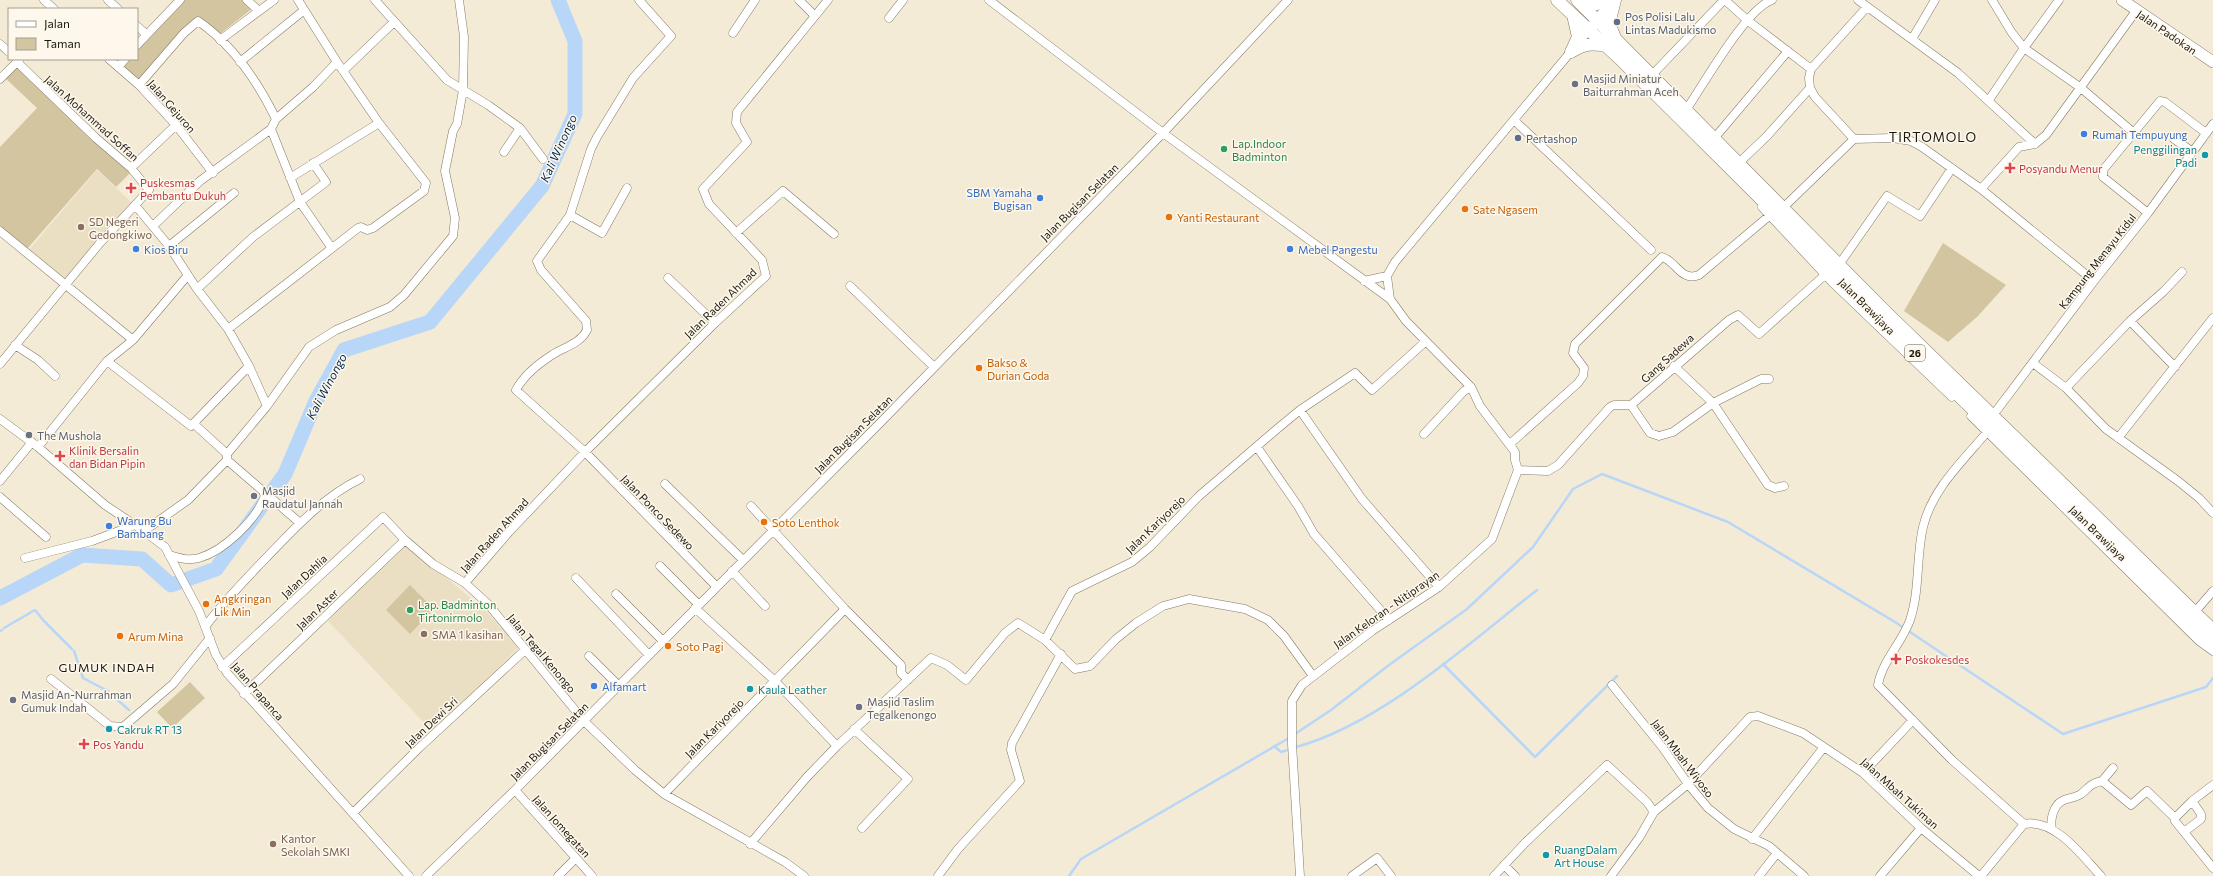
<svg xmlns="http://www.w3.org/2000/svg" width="2213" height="876" font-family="Commissioner,sans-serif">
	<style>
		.built { fill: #eadec3 }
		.green { fill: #d4c5a1 }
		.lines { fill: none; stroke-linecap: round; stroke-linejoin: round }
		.stream { stroke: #b8d6f8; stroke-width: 2.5 }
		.river { stroke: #b8d6f8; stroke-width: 15 }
		.minor-casing { stroke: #827a67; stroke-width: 9 }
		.major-casing { stroke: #827a67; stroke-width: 12 }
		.highway-casing { stroke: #827a67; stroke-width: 13 }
		.minor { stroke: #fff; stroke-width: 8 }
		.major { stroke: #fff; stroke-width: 11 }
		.highway { stroke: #fff; stroke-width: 12 }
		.service-dot { fill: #5c6f8a; stroke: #fef8ec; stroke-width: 1.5 }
		.worship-dot { fill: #6b7280; stroke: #fef8ec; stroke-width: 1.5 }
		.shop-dot { fill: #3f7fe0; stroke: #fef8ec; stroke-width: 1.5 }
		.leisure-dot { fill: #2e9e5b; stroke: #fef8ec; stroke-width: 1.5 }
		.culture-dot { fill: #0f9aa8; stroke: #fef8ec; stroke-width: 1.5 }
		.health-dot { fill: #e0444e; stroke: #fef8ec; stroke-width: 1.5 }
		.food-dot { fill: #e8710a; stroke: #fef8ec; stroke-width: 1.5 }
		.education-dot { fill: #8d6e63; stroke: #fef8ec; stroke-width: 1.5 }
		.labels { text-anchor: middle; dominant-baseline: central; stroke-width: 3; stroke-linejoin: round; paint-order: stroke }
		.shield { fill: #fef8ec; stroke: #5f5b52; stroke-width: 1 }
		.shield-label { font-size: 10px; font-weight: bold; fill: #1b1810 }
		.service-label { font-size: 11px; fill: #4e5e75; stroke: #fef8ec; text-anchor: start }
		.street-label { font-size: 11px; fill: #1b1810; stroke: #fef8ec }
		.worship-label { font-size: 11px; fill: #5b616d; stroke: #fef8ec; text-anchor: start }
		.shop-label { font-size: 11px; fill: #366cbe; stroke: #fef8ec; text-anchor: start }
		.leisure-label { font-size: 11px; fill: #27864d; stroke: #fef8ec; text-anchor: start }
		.culture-label { font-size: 11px; fill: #0d838f; stroke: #fef8ec; text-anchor: start }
		.health-label { font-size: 11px; fill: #be3a42; stroke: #fef8ec; text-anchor: start }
		.food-label { font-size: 11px; fill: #c56008; stroke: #fef8ec; text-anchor: start }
		.education-label { font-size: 11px; fill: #785e54; stroke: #fef8ec; text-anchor: start }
		.water-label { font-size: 12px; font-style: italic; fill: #022a50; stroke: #fef8ec }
		.neighbourhood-label { font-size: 12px; letter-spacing: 1px; fill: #1b1810; stroke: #fef8ec }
		.quarter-label { font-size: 13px; letter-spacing: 1px; fill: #1b1810; stroke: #fef8ec }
	</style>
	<rect width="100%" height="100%" fill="#f4ebd6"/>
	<!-- built -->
	<path class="built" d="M97,170L133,204L67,280L29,250Z
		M405,543L486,611L518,648L433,732L328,621Z"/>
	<!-- green -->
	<path class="green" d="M180,0H245L253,8L216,37L199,21L139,79L121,65L125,59H137V45Z
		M16,64L131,172L116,187L97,169L27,249L0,227V147L37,108L4,77Z
		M1943,243L2006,285L1977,317L1948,342L1904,311Z
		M410,585L434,609L410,634L386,610Z
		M190,682L205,698L172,728L157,712Z"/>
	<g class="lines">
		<!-- stream -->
		<path class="stream" d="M4,628L35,610L44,621L72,649
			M0,631L2,630
			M74,651L83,678L104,689
			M1443,664L1535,757L1617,676
			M105,689L129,710
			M1274,746L1281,752L1288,750
			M1296,747C1381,724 1468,644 1537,590
			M1069,876L1081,859L1289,738L1331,710L1389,665L1467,609L1533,547L1573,489L1602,474L1728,522L1895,622L2063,734L2206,687L2213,678"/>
		<!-- river -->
		<path class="river" d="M0,598L82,555L142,559L171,585L216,569L285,474L316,401L344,350L430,322L542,186L575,114V41L558,0"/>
		<defs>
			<path id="minor" d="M44,0L54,9
				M108,0L118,9
				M247,0L259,11
				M375,0L447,80L488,105L520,128L543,159
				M639,0L671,36L633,78L597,137L591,149L570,215L537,261L541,270L586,321L587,330C580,344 564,347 552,355C538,364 524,375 516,390L585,452L716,586
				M799,0L815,16
				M989,0L1163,133L1390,299L1406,321L1471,387L1480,406L1515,452V460L1518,470L1492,539L1439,587L1372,631L1302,685L1292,701V744L1300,876
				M1725,0L1747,20L1811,69
				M1858,0L1958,73L2035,144
				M1992,0L2012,33L2024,48L2081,88L2134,133
				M1867,7L1811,69L1809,78L1810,88L1815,97L1854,139L1893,138L1911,141L1922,147L1981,189L2094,281
				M889,18L903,0
				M137,26L146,34
				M733,33L755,0
				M1912,39L1935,0
				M220,40L274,0
				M0,44L9,52
				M137,45L180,0
				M109,59L139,85L176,125L213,173
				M240,62L303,11
				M118,67L125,59
				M343,71L394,22
				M1652,75L1724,0
				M0,79L19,60
				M139,85L184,33L198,21C233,45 258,82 276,119
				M1989,100L2024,48L2059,0
				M1688,107C1705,82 1746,9 1772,0
				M1515,121L1651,250
				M271,129L300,202L331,247
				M1717,135L1788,51
				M2174,139L2193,152
				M504,152L520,128
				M1742,160L1767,136L1810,88
				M131,168L176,125
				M290,178L379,123
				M1981,189L2019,147L2035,144L2046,135L2136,11
				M1787,204L1854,139
				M135,205L169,246L197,289L228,329L249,366L267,406
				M1762,207L1832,282L1952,397
				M2148,213L2103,177V170L2160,101L2165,102L2206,133
				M570,215L602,233L627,188
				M153,226L200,181L271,129L276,119L313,87L337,62
				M0,231L133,340
				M736,233L783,191L834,234
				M169,246L234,193
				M1843,259L1887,196L1920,216L1952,168
				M668,278L715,323
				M1364,281L1387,276
				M850,286L934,367
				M197,289L253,237L326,182L313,163
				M1390,299L1387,276L1395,262L1589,30
				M2130,321L2175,367
				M228,329L358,228L361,227L367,230L373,228L424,191L426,183L379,123L337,62L298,0
				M15,345L38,360L55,376
				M107,361L191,426L249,366
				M2033,363L2066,388L2106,429L2178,481L2199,498L2213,513
				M0,364L100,243L149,190L131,168L96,138L17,62
				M1674,366L1713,403L1768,485L1775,488L1784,486
				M2066,388L2130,321L2163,292L2182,272
				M1631,405L1650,433L1659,436L1673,432L1713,403L1761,379H1769
				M1300,410L1362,499L1439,587
				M1997,410L2094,281L2148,213L2213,124
				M1971,416L2199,641L2213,651
				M0,419L38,447L105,505L144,531L165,547L199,611L216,655L227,673L409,876
				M194,424L227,454
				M1987,432C1963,461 1932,489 1923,527C1916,557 1920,591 1910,620C1902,643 1882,661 1878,685L1952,760L2024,824
				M1424,434L1464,391L1471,387
				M2118,438L2213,318
				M1511,443L1578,383L1583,376L1584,368L1573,353L1575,344L1662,257C1676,261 1681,282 1699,275L1769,216
				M38,447L107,361L133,340L188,275
				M1257,447L1298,506L1314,534L1389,620
				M227,460L300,523
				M1518,470L1548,471L1558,465L1610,407L1614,405H1631L1729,320L1738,315L1759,334L1826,274
				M0,481L32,442
				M665,484L743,560
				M0,497L46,537
				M751,506L845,609L901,665V673L908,680
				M144,531L188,500L227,460V454L267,406L309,347L336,330L390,307L404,295L453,236L455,218L445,171L453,131L457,124L463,90L464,37L459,0
				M169,555C179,558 188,561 199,558C224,551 256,520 265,496L263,491
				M25,558L92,541L135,525
				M660,566L698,604
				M732,571L765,606
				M576,578L649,655
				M465,583L509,532L585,452L715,323L766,276L762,260L709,204L703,189L747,142L736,123L737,112L828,0
				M616,594L663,641
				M695,608L775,681L837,746
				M2194,613L2213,591
				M205,627C223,602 244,581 265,559C294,529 323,497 360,479
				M1045,640L1075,669L1090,666L1116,639L1136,623L1163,606L1189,599L1245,609L1268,620L1284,636L1313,676
				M589,656L619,686
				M222,667L383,517L405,540L433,564L465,583L488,604L584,721L635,770L664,794L785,862L804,876
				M51,679L110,726L123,727L173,684L210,638
				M1612,685L1663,748L1688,784L1708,808L1734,829L1769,846L1804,876
				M244,694L405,540
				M854,729L908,779L862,828
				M1863,773L1913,720
				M2102,781L2113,768
				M515,790L592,876
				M664,794L845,609
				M353,813L419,748L525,650
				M2175,818L2192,801L2213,785
				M2052,829C2050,820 2053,806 2062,801C2068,798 2075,798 2081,794C2090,787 2089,784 2102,781L2131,805L2147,791L2175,818V821L2213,868
				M2184,832L2201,819V814L2192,801
				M1752,839L1824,747
				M750,844L807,777L837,746L931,658L947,665L966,680L1005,633L1018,623L1045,640L1072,591L1132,562L1150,547L1199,496L1277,429L1300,410L1355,373L1372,390L1425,342
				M1504,865L1515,876
				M426,876L515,790L879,424L1163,133L1288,0
				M558,876L576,858
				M938,876L958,849L1020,781L1011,750L1012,743L1061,654
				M1352,876L1377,858L1391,876
				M1494,876L1525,843L1607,765L1647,802L1654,812L1688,784L1750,717L1758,716L1803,733L1863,773L1921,828L1979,876
				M1611,876L1639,838L1654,812
				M1759,876L1777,853
				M1880,876L1921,828
				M1981,876L2024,824C2055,818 2082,856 2101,876"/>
			<path id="major" d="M2122,0L2213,62
				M1592,27L1614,0"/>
			<path id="highway" d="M1557,0L1620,59L1968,405L2213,643
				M1577,0L1883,309L2213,630
				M1579,2L1590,6L1610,0
				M1614,35L1609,24L1615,0
				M1571,52L1578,37L1573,15
				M1571,52C1584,44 1591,43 1606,46"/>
		</defs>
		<!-- minor casing -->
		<use href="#minor" class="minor-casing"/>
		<!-- major casing -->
		<use href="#major" class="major-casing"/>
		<!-- highway casing -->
		<use href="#highway" class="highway-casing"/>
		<!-- minor -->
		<use href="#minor" class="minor"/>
		<!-- major -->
		<use href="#major" class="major"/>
		<!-- highway -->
		<use href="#highway" class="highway"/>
	</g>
	<!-- markers -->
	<g class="service-dot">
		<circle cx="1617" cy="22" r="4"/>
		<circle cx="1518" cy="138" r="4"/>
	</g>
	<g class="worship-dot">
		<circle cx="1575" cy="84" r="4"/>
		<circle cx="29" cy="435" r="4"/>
		<circle cx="254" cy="496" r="4"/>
		<circle cx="13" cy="700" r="4"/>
		<circle cx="859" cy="707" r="4"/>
	</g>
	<g class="shop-dot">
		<circle cx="2084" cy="134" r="4"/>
		<circle cx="1040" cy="198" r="4"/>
		<circle cx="136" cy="249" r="4"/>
		<circle cx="1290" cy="249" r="4"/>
		<circle cx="109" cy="526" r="4"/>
		<circle cx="594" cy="686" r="4"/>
	</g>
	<g class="leisure-dot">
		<circle cx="1224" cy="149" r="4"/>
		<circle cx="410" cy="610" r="4"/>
	</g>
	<g class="culture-dot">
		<circle cx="2205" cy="155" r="4"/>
		<circle cx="750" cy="689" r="4"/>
		<circle cx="109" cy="729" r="4"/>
		<circle cx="1546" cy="855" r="4"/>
	</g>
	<g class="health-dot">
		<path d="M2008 162h4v4h4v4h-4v4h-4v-4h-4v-4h4z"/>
		<path d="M129 182h4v4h4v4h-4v4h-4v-4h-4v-4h4z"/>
		<path d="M58 450h4v4h4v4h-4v4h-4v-4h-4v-4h4z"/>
		<path d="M1894 653h4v4h4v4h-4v4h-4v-4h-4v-4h4z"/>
		<path d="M82 738h4v4h4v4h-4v4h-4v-4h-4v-4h4z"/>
	</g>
	<g class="food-dot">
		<circle cx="1465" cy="209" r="4"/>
		<circle cx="1169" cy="217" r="4"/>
		<circle cx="979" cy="368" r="4"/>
		<circle cx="764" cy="522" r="4"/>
		<circle cx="206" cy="604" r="4"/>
		<circle cx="120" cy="636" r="4"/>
		<circle cx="668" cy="646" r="4"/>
	</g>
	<g class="education-dot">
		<circle cx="81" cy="227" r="4"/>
		<circle cx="424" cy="634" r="4"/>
		<circle cx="273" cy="844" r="4"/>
	</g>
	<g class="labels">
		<!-- shield labels -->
		<rect class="shield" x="1905" y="345" width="20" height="16" rx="3"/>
		<g class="shield-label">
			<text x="1915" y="353">26</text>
		</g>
		<!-- service labels -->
		<g class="service-label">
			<text x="1625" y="16">Pos Polisi Lalu<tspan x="1625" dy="13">Lintas Madukismo</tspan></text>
			<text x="1526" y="138">Pertashop</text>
		</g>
		<!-- street labels -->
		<g class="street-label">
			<text transform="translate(2167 32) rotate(34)">Jalan Padokan</text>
			<text transform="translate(172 106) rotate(49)">Jalan Gejuron</text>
			<text transform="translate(92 118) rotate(42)">Jalan Mohammad Soffan</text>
			<text transform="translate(1079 202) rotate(-45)">Jalan Bugisan Selatan</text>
			<text transform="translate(2097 261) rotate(-52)">Kampung Menayu Kidul</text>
			<text transform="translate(720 303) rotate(-44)">Jalan Raden Ahmad</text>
			<text transform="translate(1867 306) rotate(45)">Jalan Brawijaya</text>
			<text transform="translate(1667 358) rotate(-42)">Gang Sadewa</text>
			<text transform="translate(853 434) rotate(-45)">Jalan Bugisan Selatan</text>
			<text transform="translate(658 512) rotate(46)">Jalan Ponco Sedewo</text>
			<text transform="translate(1155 524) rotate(-44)">Jalan Kariyorejo</text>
			<text transform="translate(2098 533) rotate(44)">Jalan Brawijaya</text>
			<text transform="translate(494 535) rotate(-48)">Jalan Raden Ahmad</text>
			<text transform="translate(304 576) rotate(-43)">Jalan Dahlia</text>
			<text transform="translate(317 609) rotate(-44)">Jalan Aster</text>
			<text transform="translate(1386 609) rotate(-35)">Jalan Keloran - Nitiprayan</text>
			<text transform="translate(542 653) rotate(50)">Jalan Tegal Kenongo</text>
			<text transform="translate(258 691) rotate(49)">Jalan Prapanca</text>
			<text transform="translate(431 722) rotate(-43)">Jalan Dewi Sri</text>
			<text transform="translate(714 728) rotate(-45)">Jalan Kariyorejo</text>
			<text transform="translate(549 741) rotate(-45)">Jalan Bugisan Selatan</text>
			<text transform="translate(1683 758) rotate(53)">Jalan Mbah Wiyoso</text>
			<text transform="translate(1900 793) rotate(42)">Jalan Mbah Tukiman</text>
			<text transform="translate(562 826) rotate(48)">Jalan Jomegatan</text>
		</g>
		<!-- worship labels -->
		<g class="worship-label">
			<text x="1583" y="78">Masjid Miniatur<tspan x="1583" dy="13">Baiturrahman Aceh</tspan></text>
			<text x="37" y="435">The Mushola</text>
			<text x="262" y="490">Masjid<tspan x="262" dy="13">Raudatul Jannah</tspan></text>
			<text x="21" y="694">Masjid An-Nurrahman<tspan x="21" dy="13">Gumuk Indah</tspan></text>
			<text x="867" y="701">Masjid Taslim<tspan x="867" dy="13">Tegalkenongo</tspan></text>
		</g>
		<!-- shop labels -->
		<g class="shop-label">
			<text x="2092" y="134">Rumah Tempuyung</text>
			<text x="1032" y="192" text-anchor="end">SBM Yamaha<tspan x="1032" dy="13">Bugisan</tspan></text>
			<text x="144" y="249">Kios Biru</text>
			<text x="1298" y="249">Mebel Pangestu</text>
			<text x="117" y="520">Warung Bu<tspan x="117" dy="13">Bambang</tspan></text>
			<text x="602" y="686">Alfamart</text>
		</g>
		<!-- leisure labels -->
		<g class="leisure-label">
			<text x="1232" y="143">Lap.Indoor<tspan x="1232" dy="13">Badminton</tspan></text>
			<text x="418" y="604">Lap. Badminton<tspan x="418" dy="13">Tirtonirmolo</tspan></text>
		</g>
		<!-- culture labels -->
		<g class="culture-label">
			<text x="2197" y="149" text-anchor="end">Penggilingan<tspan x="2197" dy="13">Padi</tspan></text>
			<text x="758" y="689">Kaula Leather</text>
			<text x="117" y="729">Cakruk RT 13</text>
			<text x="1554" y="849">RuangDalam<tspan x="1554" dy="13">Art House</tspan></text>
		</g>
		<!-- health labels -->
		<g class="health-label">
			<text x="2019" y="168">Posyandu Menur</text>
			<text x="140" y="182">Puskesmas<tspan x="140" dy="13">Pembantu Dukuh</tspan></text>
			<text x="69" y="450">Klinik Bersalin<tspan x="69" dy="13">dan Bidan Pipin</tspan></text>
			<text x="1905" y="659">Poskokesdes</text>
			<text x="93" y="744">Pos Yandu</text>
		</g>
		<!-- food labels -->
		<g class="food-label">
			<text x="1473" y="209">Sate Ngasem</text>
			<text x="1177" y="217">Yanti Restaurant</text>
			<text x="987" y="362">Bakso &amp;<tspan x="987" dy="13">Durian Goda</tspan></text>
			<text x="772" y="522">Soto Lenthok</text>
			<text x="214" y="598">Angkringan<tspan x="214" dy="13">Lik Min</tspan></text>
			<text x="128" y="636">Arum Mina</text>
			<text x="676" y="646">Soto Pagi</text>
		</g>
		<!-- education labels -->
		<g class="education-label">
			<text x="89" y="221">SD Negeri<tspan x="89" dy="13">Gedongkiwo</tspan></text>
			<text x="432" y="634">SMA 1 kasihan</text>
			<text x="281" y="838">Kantor<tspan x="281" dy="13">Sekolah SMKI</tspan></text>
		</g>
		<!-- water labels -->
		<g class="water-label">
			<text transform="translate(558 148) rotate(-66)">Kali Winongo</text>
			<text transform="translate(326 386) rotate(-62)">Kali Winongo</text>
		</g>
		<!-- neighbourhood labels -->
		<g class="neighbourhood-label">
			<text x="107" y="667">GUMUK INDAH</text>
		</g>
		<!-- quarter labels -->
		<g class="quarter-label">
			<text x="1933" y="137">TIRTOMOLO</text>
		</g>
	</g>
	<!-- legend -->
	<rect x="8" y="8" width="130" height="52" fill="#fef8ec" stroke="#a39e94"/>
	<rect x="16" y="21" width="20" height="6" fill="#ffffff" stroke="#a39e94"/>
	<text x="44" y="28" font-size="12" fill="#1b1810">Jalan</text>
	<rect x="16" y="38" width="20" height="12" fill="#d4c5a1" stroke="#a39e94"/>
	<text x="44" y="48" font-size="12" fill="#1b1810">Taman</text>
</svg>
